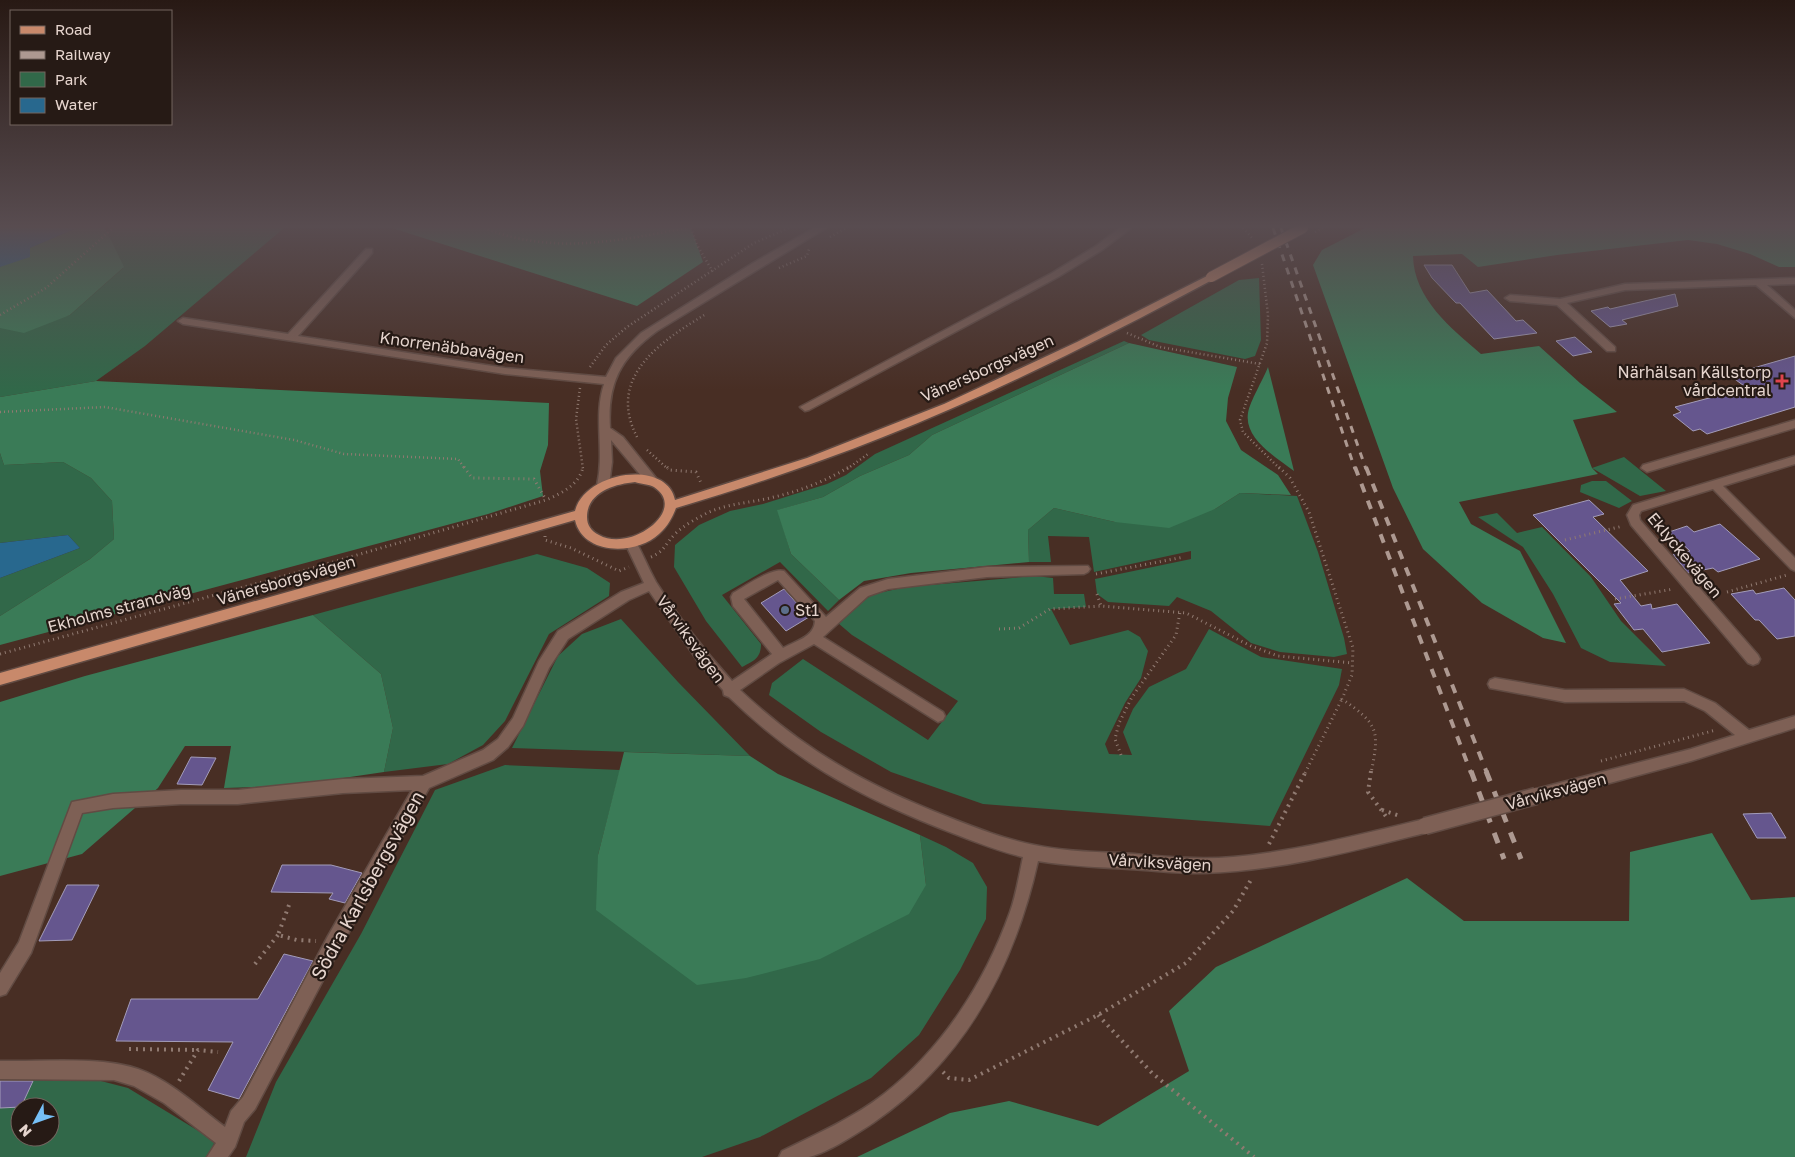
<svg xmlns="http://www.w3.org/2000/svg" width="1795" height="1157" font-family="'Golos Text',sans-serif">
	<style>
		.green { fill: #316849; fill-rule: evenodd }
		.forest { fill: #3a7b57 }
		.water { fill: #28688e }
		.building { fill: #65568e; stroke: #a39cb9 }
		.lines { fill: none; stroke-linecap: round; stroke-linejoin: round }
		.minor-casing { stroke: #614b43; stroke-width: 3 }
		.major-casing { stroke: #614b43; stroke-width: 3 }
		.path-far2 { stroke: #907a71; stroke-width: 2.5; stroke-dasharray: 1 3; stroke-linecap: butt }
		.path-far1 { stroke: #907a71; stroke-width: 3; stroke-dasharray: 1 4; stroke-linecap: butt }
		.path { stroke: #907a71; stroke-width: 4; stroke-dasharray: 2 5; stroke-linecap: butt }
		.minor { fill: #7e6055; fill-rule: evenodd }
		.major { fill: #c8896b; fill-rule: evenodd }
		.rail-far2 { stroke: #ad9991; stroke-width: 3; stroke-dasharray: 7 7; stroke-linecap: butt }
		.rail-far1 { stroke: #ad9991; stroke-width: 4; stroke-dasharray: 9 9; stroke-linecap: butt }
		.rail { stroke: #ad9991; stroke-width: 5; stroke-dasharray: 11 11; stroke-linecap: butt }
		.minor-bridge-casing { stroke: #614b43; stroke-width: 19; stroke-linecap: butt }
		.major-bridge-casing { stroke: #614b43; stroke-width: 12; stroke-linecap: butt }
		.path-bridge { stroke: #907a71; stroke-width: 2.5; stroke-dasharray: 1 3; stroke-linecap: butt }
		.minor-bridge { stroke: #7e6055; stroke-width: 16 }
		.major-bridge { stroke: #c8896b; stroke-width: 10 }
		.health-dot { fill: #e0444e; stroke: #261a15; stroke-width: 2 }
		.service-dot { fill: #5c6f8a; stroke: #261a15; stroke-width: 2 }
		.labels { text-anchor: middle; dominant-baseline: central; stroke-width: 4.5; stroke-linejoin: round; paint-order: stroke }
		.street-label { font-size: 16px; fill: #e6d5ce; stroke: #261a15 }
		.poi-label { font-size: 16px; fill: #e6d5ce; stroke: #261a15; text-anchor: end }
		.near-street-label { font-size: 19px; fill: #e6d5ce; stroke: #261a15 }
	</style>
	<rect width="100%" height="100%" fill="#482e24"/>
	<!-- green -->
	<path class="green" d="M108,228H284L145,346L96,381L0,397V328L70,315L123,268L106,231Z
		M1259,278L1261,340L1255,356L1245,359L1149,340L1141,335L1239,280Z
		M1124,341L1129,343L932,435L909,455L860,476L823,497L778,510L791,554L839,600L828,611L780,562L722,595L761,644C761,658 754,661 742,667L706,621L674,567L675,545L699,525L730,511L763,504L827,484L846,475L875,454Z
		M0,453L4,465L63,462L91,478L112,501L114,539L90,559L0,616V578L80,548L68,535L0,543Z
		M1624,457L1666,491L1640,496L1592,468Z
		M1592,481H1606L1632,501L1619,508L1580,492L1581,485Z
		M1240,493L1297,496L1318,552L1344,638L1347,654L1334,657L1280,652L1251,643L1211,611L1177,597L1169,606L1108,602L1097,594L1095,579L1191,559V551L1094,572L1089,537L1048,536L1051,562H1029L1028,530L1054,508L1115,522L1215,509Z
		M1497,513L1517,533L1542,527L1591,577L1621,621L1666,666L1610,662L1581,648L1553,594L1523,547L1478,517Z
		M537,554L587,568L610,583L609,596L549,634L505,721L483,745L448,764L384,772L393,728L381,674L313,615Z
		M1035,576L1053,578L1054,594H1084L1086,607L1051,609L1070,645L1128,630L1140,637L1148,651L1141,678L1125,703L1105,744L1109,754L1132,755L1123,732L1133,709L1149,687L1186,669L1209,629L1261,657L1342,669L1339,685L1270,826L983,804L891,772L821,732L769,695L772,683L803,659L928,740L958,701L852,635L838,623L850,608L874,594L906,587Z
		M621,619L678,682L750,756L512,748L558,656L582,634Z
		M505,765L620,770L598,855L926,885L920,835L946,847L973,863L987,887L986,919L960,970L919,1035L871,1078L760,1137L702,1157H246L276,1082L361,934L435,790Z
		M33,1080L101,1081L128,1088L215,1141L208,1157H0V1108L21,1106ZM20,1107H50V1137H20Z"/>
	<!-- forest -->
	<path class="forest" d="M77,228H105L124,267L70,315L24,333L0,328V267L29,248Z
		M392,228H691L703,262L637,306Z
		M1365,228H1795V267H1779L1750,254L1717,244L1688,240L1557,255L1478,267L1462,254L1413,256C1414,299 1451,328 1481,354L1539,346L1580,383L1617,412L1573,420L1592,468L1598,474L1459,502L1471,524L1520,551L1566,643L1543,638L1482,603L1423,549L1393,488L1313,265L1322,250Z
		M1129,343L1237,367L1228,398L1226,421L1241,450L1278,475L1291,495L1240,493L1215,509L1169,528L1115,522L1054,508L1028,530L1029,562L911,573L864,581L839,600L791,554L777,510L823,497L860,476L909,455L932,435Z
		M1268,367L1294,471C1276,457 1244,439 1248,413C1250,401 1263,380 1268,367Z
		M96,381L549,403L548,445L540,471L543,496L488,514L0,645V616L90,559L114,539L112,501L91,478L63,462L4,465L0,453V397Z
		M313,615L381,674L393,728L384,772L289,786L224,788L231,746H185L158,788L82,854L0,876V702L85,676Z
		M624,752L750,756L778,774L920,835L926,885L909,914L820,959L746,978L697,985L596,910L598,855Z
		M1712,833L1751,900L1795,897V1157H857L950,1113L1009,1101L1098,1126L1189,1071L1169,1011L1216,967L1407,878L1464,921H1629L1630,852Z"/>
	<!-- water -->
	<path class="water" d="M0,228H77L30,248V257L0,267Z
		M68,535L80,548L0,578V543Z"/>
	<!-- building -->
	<path class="building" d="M1424,265H1452L1470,293L1487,290L1516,321L1523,320L1537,333L1494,339L1460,303H1456L1432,278Z
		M1675,294L1678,306L1622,320L1627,324L1610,327L1591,311L1608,307L1610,309Z
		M1575,337L1592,352L1573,356L1556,341Z
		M1795,356V407L1707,434L1700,429L1693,431L1673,415L1681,412L1675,407L1747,388L1729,375Z
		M1589,500L1604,514L1593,517L1648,571L1620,580L1641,606L1651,604L1652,609L1677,604L1710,643L1662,652L1643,629L1634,630L1614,604L1621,603L1533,515Z
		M1720,524L1760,559L1718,572L1713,568L1688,573L1673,554L1690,551L1669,532L1687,526L1694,532Z
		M1784,588L1795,600V636L1777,639L1759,620H1755L1731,594L1753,590L1756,594Z
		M784,589L809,617L786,631L761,603Z
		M191,757L216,758L202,785L177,784Z
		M1771,813L1786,838H1757L1743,814Z
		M282,865H331L362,873L345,903L329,899L333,893L271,892Z
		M67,885H99L72,940L39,941Z
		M284,954L313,961L239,1099L208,1090L233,1042L116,1041L131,999H258Z
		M0,1081H33L21,1107L0,1108Z"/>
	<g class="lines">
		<defs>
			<path id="minor" d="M814,228H826L657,331C621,357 607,383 610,428L623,437L656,478L658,481L652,485L648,484L611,440L612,462L609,485L603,489L597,485C605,451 593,417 604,384L505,374L183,324L178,321L183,318L288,334L366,249H372V253L298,336L505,368L606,377L616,358L641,333L753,263Z
				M1120,228H1131L1102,250L1058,277L809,410L805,411L800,407L1052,273L1096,246Z
				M1795,278V284L1767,285L1795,310V318L1756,285L1625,290L1567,303L1615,347V351H1607L1557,305L1510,301L1505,298L1510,295L1560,299L1625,284Z
				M1795,420V428L1647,472L1641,468L1643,465Z
				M1795,456V464L1723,486L1795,558V571L1791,569L1713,489L1641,511L1639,515L1640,520L1758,655L1760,659L1758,663L1753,665L1748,663L1631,525L1627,515L1633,505Z
				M631,538L635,540C643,554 648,568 656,582C678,617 704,650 732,681L772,654L733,606L731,597L733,593C744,587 772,567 784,571L826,617L860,588L888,579L987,567L1088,566L1090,569L1088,572L1084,574L987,577L888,589L868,596L823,637L943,712L945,716L943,720L938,722L814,644L779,663L740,690C805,751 866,785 948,817C976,828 1004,839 1034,845C1067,852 1101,852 1135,854C1168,857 1200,860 1233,857C1298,851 1362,834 1425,819L1430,821L1432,826L1430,831L1425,833C1353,851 1279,871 1204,873C1179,874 1154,870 1129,869C1098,867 1068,866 1038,861C1014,968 965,1060 873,1123C856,1134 829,1152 809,1157C800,1157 788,1157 779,1157L782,1151C817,1134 853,1118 884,1094C943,1048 985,982 1010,912C1016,895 1019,876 1023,857C994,850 965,838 937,827C854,794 793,759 729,697L724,695L723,690L699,663L649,591L629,600L568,639L549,668L523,726L508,747L493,760L429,788L340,948L255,1109L244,1122L235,1147L228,1157H207L216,1143L164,1103L134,1086L114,1080L0,1079V1061C41,1062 101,1056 138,1069C170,1080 198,1107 225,1127L231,1111L243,1097L328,936L412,790L343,793L238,804H181L113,808L82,813L31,953L6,994L0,996V973L19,942L72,802L113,794L181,790H238L343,779L423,776L483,750L498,739L513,718L539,661L558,631L621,592L644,583L625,543ZM778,580L815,621C814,637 796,641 783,648L744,599Z
				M1495,678L1565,690L1684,689L1715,703L1749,730L1795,716V728L1691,761L1536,803L1531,801L1529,796L1531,791L1536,789L1691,749L1735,735L1705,711L1684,701L1565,702L1490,688L1488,684L1490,680Z"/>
			<path id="major" d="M1211,274L1214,275V279C1106,337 997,392 883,437C815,464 746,487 676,508C672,518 668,526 659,534C637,555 583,556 575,520L0,685V673L575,511C585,471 667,459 675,500L807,458L944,404L1077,342ZM635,482C641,484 649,484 654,487C689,510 630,553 599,535C591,531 587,525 587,517C587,492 615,484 635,482Z"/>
		</defs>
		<!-- minor casing -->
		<use href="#minor" class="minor-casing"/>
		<!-- major casing -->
		<use href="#major" class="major-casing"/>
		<!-- path-far2 -->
		<path class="path-far2" d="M484,228C552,255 617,241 687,228
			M691,228L697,245L713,272
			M1243,228L1253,239
			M830,237L846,228
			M1262,264L1268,315L1267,343L1240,420L1243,432L1280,469
			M779,268L807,256L809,249
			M0,315L46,288L113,228
			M1127,333L1160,347L1260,364
			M590,367L606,345L627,327L754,243L789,228
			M580,388L576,419L583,469
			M0,412L105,407L294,440L344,454L458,459L465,469
			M637,437C606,377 661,341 706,314
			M647,450L668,469
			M847,469L868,454"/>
		<!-- path-far1 -->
		<path class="path-far1" d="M464,467L472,478L534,479L546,500
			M667,467L670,470L696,472L701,483
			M1279,467L1290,478L1309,512L1353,648L1352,675L1342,699C1378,724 1380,730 1371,773
			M545,536V540L571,548L619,571L629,567
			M1565,540L1623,526
			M651,557C665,551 665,544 675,534C684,525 696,519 707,513C729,503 751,503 774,497C800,491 826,481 849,467
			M1096,574L1184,557
			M1727,592L1787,575
			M1097,594L1101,606L1186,613L1251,646L1278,656L1353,663
			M1615,599L1674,589
			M999,629L1019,628L1050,609L1101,606
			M0,654L302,571L546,500C562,493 579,485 583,467
			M1121,755L1115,739L1119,723L1132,697L1176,635L1180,612
			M1601,761L1716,730
			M1305,773L1342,699"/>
		<!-- path -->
		<path class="path" d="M1371,771L1368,792L1388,819
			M1382,810L1400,816
			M1269,844L1306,771
			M289,905L278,935L297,940L316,941
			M255,964L278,935
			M1098,1015L1152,1073L1254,1157
			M129,1049L197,1050
			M943,1072L949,1078L969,1080L1098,1015L1186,963L1233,911L1252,878
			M179,1081L198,1050L218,1052"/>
		<!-- minor -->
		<use href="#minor" class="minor"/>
		<!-- major -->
		<use href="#major" class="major"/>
		<!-- rail-far2 -->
		<path class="rail-far2" d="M1273,228L1355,469
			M1281,228L1366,469"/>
		<!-- rail-far1 -->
		<path class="rail-far1" d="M1355,467L1471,773
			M1366,467L1487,773"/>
		<!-- rail -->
		<path class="rail" d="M1471,771L1504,859
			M1486,771L1521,859"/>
		<defs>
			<path id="minor-bridge" d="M1425,826L1536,796"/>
			<path id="major-bridge" d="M1211,277L1303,228"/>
		</defs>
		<!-- minor-bridge casing -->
		<use href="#minor-bridge" class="minor-bridge-casing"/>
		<!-- major-bridge casing -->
		<use href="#major-bridge" class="major-bridge-casing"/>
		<!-- path-bridge -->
		<path class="path-bridge" d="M1315,232L1323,228"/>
		<!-- minor-bridge -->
		<use href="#minor-bridge" class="minor-bridge"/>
		<!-- major-bridge -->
		<use href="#major-bridge" class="major-bridge"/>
	</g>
	<!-- sky -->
	<linearGradient id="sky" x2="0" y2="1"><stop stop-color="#281914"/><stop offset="0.58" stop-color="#584c50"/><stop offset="1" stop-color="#584c50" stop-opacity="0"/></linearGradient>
	<rect width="1795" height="390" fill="url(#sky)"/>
	<!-- markers -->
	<path class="health-dot" d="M1779.5 373.5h5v5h5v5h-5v5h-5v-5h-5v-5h5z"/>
	<circle class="service-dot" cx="785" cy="610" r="5"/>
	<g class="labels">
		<!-- street labels -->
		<g class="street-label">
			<text transform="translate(452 347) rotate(8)">Knorrenäbbavägen</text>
			<text transform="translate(987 368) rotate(-24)">Vänersborgsvägen</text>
			<text transform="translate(1685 555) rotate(50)">Eklyckevägen</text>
			<text transform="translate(286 580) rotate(-16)">Vänersborgsvägen</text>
			<text transform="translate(119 608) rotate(-15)">Ekholms strandväg</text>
			<text transform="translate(691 639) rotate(54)">Vårviksvägen</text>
			<text transform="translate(1556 791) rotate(-15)">Vårviksvägen</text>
			<text transform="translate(1160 862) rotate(3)">Vårviksvägen</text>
		</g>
		<!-- poi labels -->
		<g class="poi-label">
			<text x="1771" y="372">Närhälsan Källstorp<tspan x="1771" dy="18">vårdcentral</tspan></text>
			<text x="795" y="610" text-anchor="start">St1</text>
		</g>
		<!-- near-street labels -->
		<g class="near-street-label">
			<text transform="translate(367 885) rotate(-61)">Södra Karlsbergsvägen</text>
		</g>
	</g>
	<!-- legend -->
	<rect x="10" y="10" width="162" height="115" fill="#261a15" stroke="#73655f"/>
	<rect x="20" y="26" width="25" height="8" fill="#c8896b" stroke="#73655f"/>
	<text x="55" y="35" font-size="15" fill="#e6d5ce">Road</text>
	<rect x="20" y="51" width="25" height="8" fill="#ad9991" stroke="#73655f"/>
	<text x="55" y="60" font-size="15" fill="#e6d5ce">Railway</text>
	<rect x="20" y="72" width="25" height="15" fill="#316849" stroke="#73655f"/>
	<text x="55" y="85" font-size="15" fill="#e6d5ce">Park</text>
	<rect x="20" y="98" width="25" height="15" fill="#28688e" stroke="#73655f"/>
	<text x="55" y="110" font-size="15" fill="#e6d5ce">Water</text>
	<!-- north arrow -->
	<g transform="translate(35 1122) rotate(229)"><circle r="24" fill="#261a15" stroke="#73655f"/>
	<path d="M0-4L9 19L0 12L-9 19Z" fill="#76c0f7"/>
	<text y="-8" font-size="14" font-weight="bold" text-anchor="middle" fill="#e6d5ce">N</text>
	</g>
</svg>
